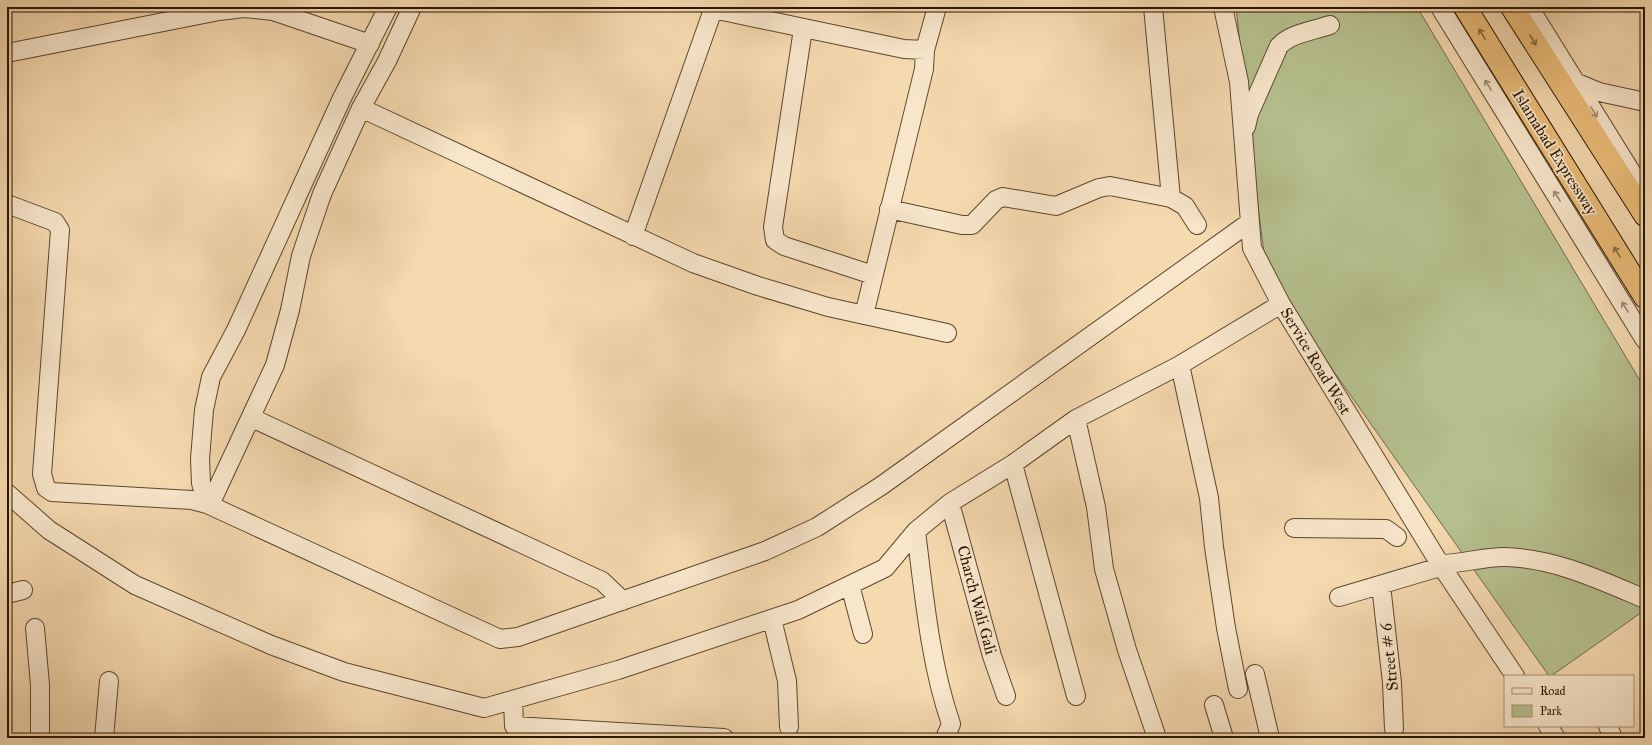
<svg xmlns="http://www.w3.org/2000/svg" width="1652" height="745" font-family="'IM FELL Great Primer',serif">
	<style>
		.green { fill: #b6c08f; stroke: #706a48 }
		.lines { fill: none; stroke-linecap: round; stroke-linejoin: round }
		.minor-casing { stroke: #5c462c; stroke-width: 20 }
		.highway-casing { stroke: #291500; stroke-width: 24 }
		.minor { stroke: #f8e6cb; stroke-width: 18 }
		.highway { stroke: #eabc78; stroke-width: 22 }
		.oneway { stroke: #8a683c }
		.oneway2 { stroke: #9b8870 }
		.labels { text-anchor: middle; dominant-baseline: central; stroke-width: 3.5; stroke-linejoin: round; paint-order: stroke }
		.street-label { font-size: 16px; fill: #291500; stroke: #f8e6cb }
	</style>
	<rect width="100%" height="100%" fill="#f5d9af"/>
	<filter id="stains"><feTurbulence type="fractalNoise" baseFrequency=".005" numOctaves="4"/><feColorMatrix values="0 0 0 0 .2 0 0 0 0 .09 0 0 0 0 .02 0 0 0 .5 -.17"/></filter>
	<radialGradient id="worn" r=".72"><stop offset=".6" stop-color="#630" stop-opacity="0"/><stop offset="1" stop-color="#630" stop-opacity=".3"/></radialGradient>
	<!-- green -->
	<path class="green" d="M1236,7H1417L1645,389V610L1551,676H1549L1267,277L1252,158Z"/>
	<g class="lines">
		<defs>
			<path id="minor" d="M1153,7L1171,198
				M1223,7L1239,82L1252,248L1281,304L1440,564L1515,676
				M1440,7L1645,340
				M1529,7L1645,194
				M713,9L904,49L925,50L937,7
				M803,29L773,227L775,240L784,246L873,275
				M7,53L219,11L244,8L273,11L370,44
				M1575,82L1599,92L1645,102
				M361,108L693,263L758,286L828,307L947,333
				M1246,127L1249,114L1279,46C1291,33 1313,31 1330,25
				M7,204L55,222L60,230L42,474L46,488L52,492L192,500L207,504L500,639L518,637L765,551L817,527L881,486L1250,222
				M889,209L962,225H972L996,200L1003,197L1056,206L1099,188L1110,186L1171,198L1185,206L1197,225
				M633,236L714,7
				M864,315L924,69L925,50
				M1180,365L1209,498L1214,547L1226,628L1238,689
				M252,418L602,581L623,601
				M1076,419L1096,507L1104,569L1127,650L1157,738
				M1013,464L1076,696
				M7,493L49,530L135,585L271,645L344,672L484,708L618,670L798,610L885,568L916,531L950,503L1013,464L1076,419L1180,365L1281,304
				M950,503L992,656L1006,696
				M207,504L214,496L275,365L290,310L301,256L322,194L361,108L387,61L412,7
				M207,504L201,483L200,459L204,410L211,377L236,330L342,98L388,7
				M1294,528L1386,529L1397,537
				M916,531C924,595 930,663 951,724L945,738
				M1440,564C1462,564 1482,557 1504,557C1554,558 1600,580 1645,599
				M850,585L863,634
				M1381,585L1392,683L1394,729
				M7,594L23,590
				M1339,597L1443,566
				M772,619L787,681L789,727
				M35,628L40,685V738
				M1255,674L1270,738
				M513,700L514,726L724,738
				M1214,705L1224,738
				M1548,726L1556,738
				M1608,726L1613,738
				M104,738L109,681"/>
			<path id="highway" d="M1465,7L1645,297
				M1512,7L1645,215"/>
		</defs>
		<!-- minor casing -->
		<use href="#minor" class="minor-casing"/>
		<!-- highway casing -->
		<use href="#highway" class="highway-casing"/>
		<!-- minor -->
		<use href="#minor" class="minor"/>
		<!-- highway -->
		<use href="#highway" class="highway"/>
	</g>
	<!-- one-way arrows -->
	<defs><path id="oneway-shaft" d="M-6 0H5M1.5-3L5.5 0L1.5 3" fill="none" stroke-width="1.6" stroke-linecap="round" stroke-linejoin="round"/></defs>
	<g class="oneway">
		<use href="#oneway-shaft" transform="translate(1482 34) rotate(-122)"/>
		<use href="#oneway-shaft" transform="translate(1533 40) rotate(58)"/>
		<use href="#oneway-shaft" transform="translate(1617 252) rotate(-122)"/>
	</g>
	<g class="oneway2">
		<use href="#oneway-shaft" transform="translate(1488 85) rotate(-122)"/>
		<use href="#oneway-shaft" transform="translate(1594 112) rotate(58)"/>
		<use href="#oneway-shaft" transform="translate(1557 196) rotate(-122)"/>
		<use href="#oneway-shaft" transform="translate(1625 307) rotate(-122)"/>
	</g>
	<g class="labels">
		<!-- street labels -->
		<g class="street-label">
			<text transform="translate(1555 152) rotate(58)">Islamabad Expressway</text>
			<text transform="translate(1316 361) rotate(59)">Service Road West</text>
			<text transform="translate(977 600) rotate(75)">Charch Wali Gali</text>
			<text transform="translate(1389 657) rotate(-96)">Street # 6</text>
		</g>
	</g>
	<!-- margin -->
	<rect width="1652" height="745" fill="none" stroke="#f5d9af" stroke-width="24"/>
	<rect x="8" y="8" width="1636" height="729" fill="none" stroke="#291500" stroke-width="2"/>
	<rect x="12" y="12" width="1628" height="721" fill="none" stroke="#291500"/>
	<!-- legend -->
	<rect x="1504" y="675" width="130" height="52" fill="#f8e6cb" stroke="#a5927a"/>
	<rect x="1512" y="688" width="20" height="6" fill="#f8e6cb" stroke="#a5927a"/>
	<text x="1540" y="695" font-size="12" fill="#291500">Road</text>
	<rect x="1512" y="705" width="20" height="12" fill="#b6c08f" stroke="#a5927a"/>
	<text x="1540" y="715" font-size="12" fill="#291500">Park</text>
	<rect width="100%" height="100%" filter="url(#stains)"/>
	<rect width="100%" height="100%" fill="url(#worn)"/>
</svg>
